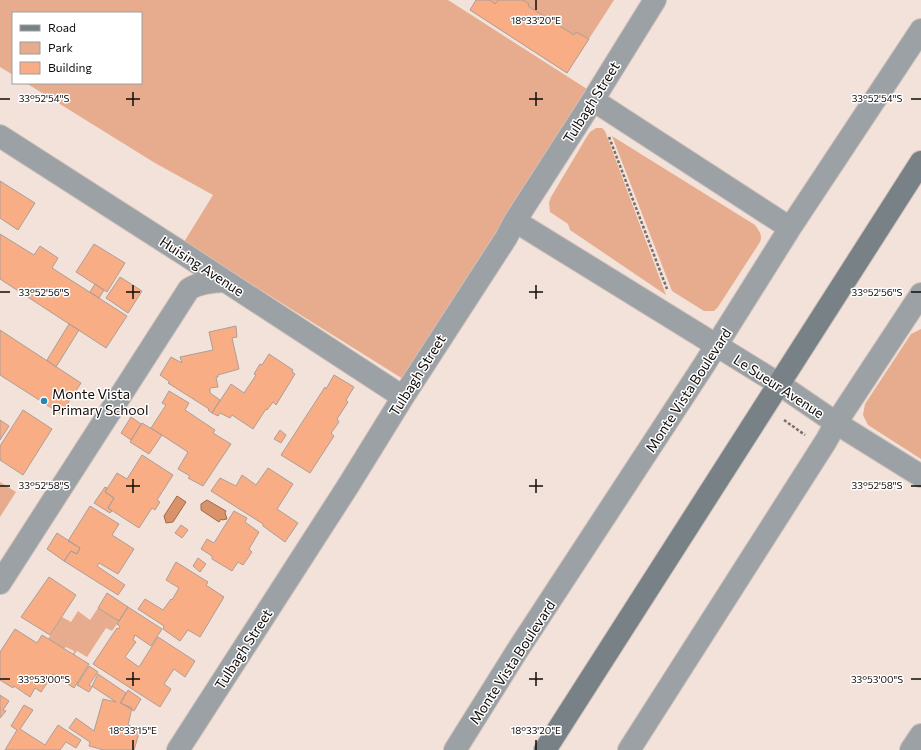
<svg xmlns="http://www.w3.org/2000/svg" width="921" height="750" font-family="Commissioner,sans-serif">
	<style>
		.green { fill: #e6ac8d }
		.water { fill: #da926b; stroke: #9e6a4e }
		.building { fill: #f8ad85; stroke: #ad9e97 }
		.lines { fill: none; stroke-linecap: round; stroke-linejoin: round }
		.minor-casing { stroke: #cec0b9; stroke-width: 24 }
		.secondary-casing { stroke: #cec0b9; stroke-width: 24 }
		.path { stroke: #796f6a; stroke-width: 2.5; stroke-dasharray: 3 2; stroke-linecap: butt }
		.minor { stroke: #9ba1a5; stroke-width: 22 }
		.secondary { stroke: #778186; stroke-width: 22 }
		.ticks { fill: none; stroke: #110c09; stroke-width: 1.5 }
		.poi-dot { fill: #2987b3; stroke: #fff; stroke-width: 1.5 }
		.labels { text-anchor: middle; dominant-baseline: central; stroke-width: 3; stroke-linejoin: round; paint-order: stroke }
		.street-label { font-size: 14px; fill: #110c09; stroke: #fff }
		.poi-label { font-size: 14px; fill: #110c09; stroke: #fff; text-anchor: start }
		.ticks-label { font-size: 10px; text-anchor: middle; fill: #110c09; stroke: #fff; stroke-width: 3; stroke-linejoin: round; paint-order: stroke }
	</style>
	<rect width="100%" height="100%" fill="#f2e2da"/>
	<!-- green -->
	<path class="green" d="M0,0H448L587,89L403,379L184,242L213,195L155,163L26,83H141V13H13V75L0,67Z
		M476,0H614L567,73L470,10Z
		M596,128H602L605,131L666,295L570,230L568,224L550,212L549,203L551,197L586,138L590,132Z
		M612,136L755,225C759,231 763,235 760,242L718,307L714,311H704L672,291Z
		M921,329V459L868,425L863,415L865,404L911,334Z
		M0,482L16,492L0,517Z
		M98,608L119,621L112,631L106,628L87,657L77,651L74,655L73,654L74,651L66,647L64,649L48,639L62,617L71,622L78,611L90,620Z"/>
	<!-- water -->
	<path class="water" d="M177,496L186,502L173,522L166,523L164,516Z
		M207,500L226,511L225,513L227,519L222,520L221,519L219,522L201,510V504Z"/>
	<!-- building -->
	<path class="building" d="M476,0H490L495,4L498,0H523L529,4L528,6L574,35L576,32L589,39L567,73L470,10Z
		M0,181L35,203L18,230L0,218Z
		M0,234L34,255L40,246L58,258L52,268L127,316L106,348L0,279Z
		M94,244L125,263L107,292L76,272Z
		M120,277L142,291L128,313L106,298Z
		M95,284L104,290L99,298L90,292Z
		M69,324L79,330L56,367L47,360Z
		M236,326L237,337L232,338L239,369L218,375V377H216L218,387L210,388V393L220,400L212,413L208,410L209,409L168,383L170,382L160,375L171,357L182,363L180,357L213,350L209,332Z
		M0,330L81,383L61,414L0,375Z
		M269,354L293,370L292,372L295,374L276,405L273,402L267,410L266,409L253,429L232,415L230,418L220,413L218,416L212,413L231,384L244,393L256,375L254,374L260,364L262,365Z
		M334,375L354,387L346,400L348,402L337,419L339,422L331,433L334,436L310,473L281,455L325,387L326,389Z
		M169,391L189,403L185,410L215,430L213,433L231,444L203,486L188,478L190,476L178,469L188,452L151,428L166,405L162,403Z
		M23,410L52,429L23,475L0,460V446Z
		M131,417L141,424L131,440L121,433Z
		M0,420L9,426L0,440Z
		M142,423L162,435L149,454L130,442Z
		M280,430L286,435L281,443L274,439Z
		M142,455L173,475L157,500L160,502L155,510L152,508L139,528L108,508L114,498L105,492L117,473L127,479Z
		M268,468L293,484L277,509L298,523L285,542L263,526V524L211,491L220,478L236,486L242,475L256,485Z
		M105,487L107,488L105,492L114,498L108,508L112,511L110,513L94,503Z
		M90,506L119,524L112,535L134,549L118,574L99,563L97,566L125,585L118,595L64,561L71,551L77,554L80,548L68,541Z
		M234,511L247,518L245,522L259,532L249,549L252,552L243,565L238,562L232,571L212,559V556L201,549L207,539L214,543Z
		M181,525L188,530L182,538L175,533Z
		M57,533L80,548L77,554L71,551L64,561L47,549Z
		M198,558L206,564L200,572L193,566Z
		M176,562L208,582L206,585L224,597L200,637L188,630L180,641L163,629L164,626L138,609L145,599L163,610L171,599L172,600L179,588L166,580Z
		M49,577L76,595L50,635L21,617Z
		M107,593L128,607L119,621L98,608Z
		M128,607L162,629L151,646L135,635L133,640L136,642L125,657L139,667L158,637L195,661L185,677L174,669L164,684L171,689L160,707L93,664L117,628L119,629L120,627L117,624Z
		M15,629L37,643L42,635L89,664L74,688L53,674L41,692L35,688L30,697L14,686L13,688L0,680V652Z
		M89,666L98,672L89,685L92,687L89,692L77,685Z
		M98,674L126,693L120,703L132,708L128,725L140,730L134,750H104L89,746L90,742L69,728L76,718L94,731L103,699L116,702L92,686Z
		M128,690L141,699L134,711L121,703Z
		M0,695L9,701L3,710L6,711L0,718Z
		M24,705L33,710L20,729L45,745L58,725L81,740L76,748L66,742L60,750H5L17,730L11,726Z"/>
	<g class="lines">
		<defs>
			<path id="minor" d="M593,100L790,228
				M0,136L187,256L403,397
				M515,221L779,384L836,423L921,476
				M0,583L189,289C201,282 212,282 225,281
				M178,750L348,486L403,397L506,238L515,221L593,100L655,0
				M455,750L517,651L704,365L790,228L921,30
				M629,750L826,441L836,423L921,294
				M911,750L921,735"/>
			<path id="secondary" d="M545,750L921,162"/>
		</defs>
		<!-- minor casing -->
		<use href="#minor" class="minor-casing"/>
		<!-- secondary casing -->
		<use href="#secondary" class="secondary-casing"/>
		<!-- path -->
		<path class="path" d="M609,137L667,289
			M784,420L805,435"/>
		<!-- minor -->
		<use href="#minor" class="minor"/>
		<!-- secondary -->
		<use href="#secondary" class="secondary"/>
	</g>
	<!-- ticks -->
	<path class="ticks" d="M536,0V10M133,92V106M536,92V106M0,99H10M126,99H140M529,99H543M911,99H921M133,285V299M536,285V299M0,292H10M126,292H140M529,292H543M911,292H921M133,479V493M536,479V493M0,486H10M126,486H140M529,486H543M911,486H921M133,672V686M536,672V686M0,679H10M126,679H140M529,679H543M911,679H921M133,740V750M536,740V750"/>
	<!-- markers -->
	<circle class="poi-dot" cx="44" cy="401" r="4"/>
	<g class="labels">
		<!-- street labels -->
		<g class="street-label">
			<text transform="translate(591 102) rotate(-58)">Tulbagh Street</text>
			<text transform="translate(202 266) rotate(33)">Huising Avenue</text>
			<text transform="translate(417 375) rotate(-58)">Tulbagh Street</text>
			<text transform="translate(779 386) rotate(33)">Le Sueur Avenue</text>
			<text transform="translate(688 390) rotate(-57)">Monte Vista Boulevard</text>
			<text transform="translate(243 649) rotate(-57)">Tulbagh Street</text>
			<text transform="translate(512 662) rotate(-57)">Monte Vista Boulevard</text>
		</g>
		<!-- poi labels -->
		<g class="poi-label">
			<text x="52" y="393">Monte Vista<tspan x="52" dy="16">Primary School</tspan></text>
		</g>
	</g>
	<g class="ticks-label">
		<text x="536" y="24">18°33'20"E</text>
		<text x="44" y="102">33°52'54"S</text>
		<text x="877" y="102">33°52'54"S</text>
		<text x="44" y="296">33°52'56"S</text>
		<text x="877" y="296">33°52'56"S</text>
		<text x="44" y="489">33°52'58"S</text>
		<text x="877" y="489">33°52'58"S</text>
		<text x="44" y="683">33°53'00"S</text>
		<text x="877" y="683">33°53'00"S</text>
		<text x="133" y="734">18°33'15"E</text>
		<text x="536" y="734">18°33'20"E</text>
	</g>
	<!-- legend -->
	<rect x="12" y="12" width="130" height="72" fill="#ffffff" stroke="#a09e9d"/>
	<rect x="20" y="25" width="20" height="6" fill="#778186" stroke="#a09e9d"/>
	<text x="48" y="32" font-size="12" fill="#110c09">Road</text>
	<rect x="20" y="42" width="20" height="12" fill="#e6ac8d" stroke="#a09e9d"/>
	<text x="48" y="52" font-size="12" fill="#110c09">Park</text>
	<rect x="20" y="62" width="20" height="12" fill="#f8ad85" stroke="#a09e9d"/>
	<text x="48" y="72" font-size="12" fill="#110c09">Building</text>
</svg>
